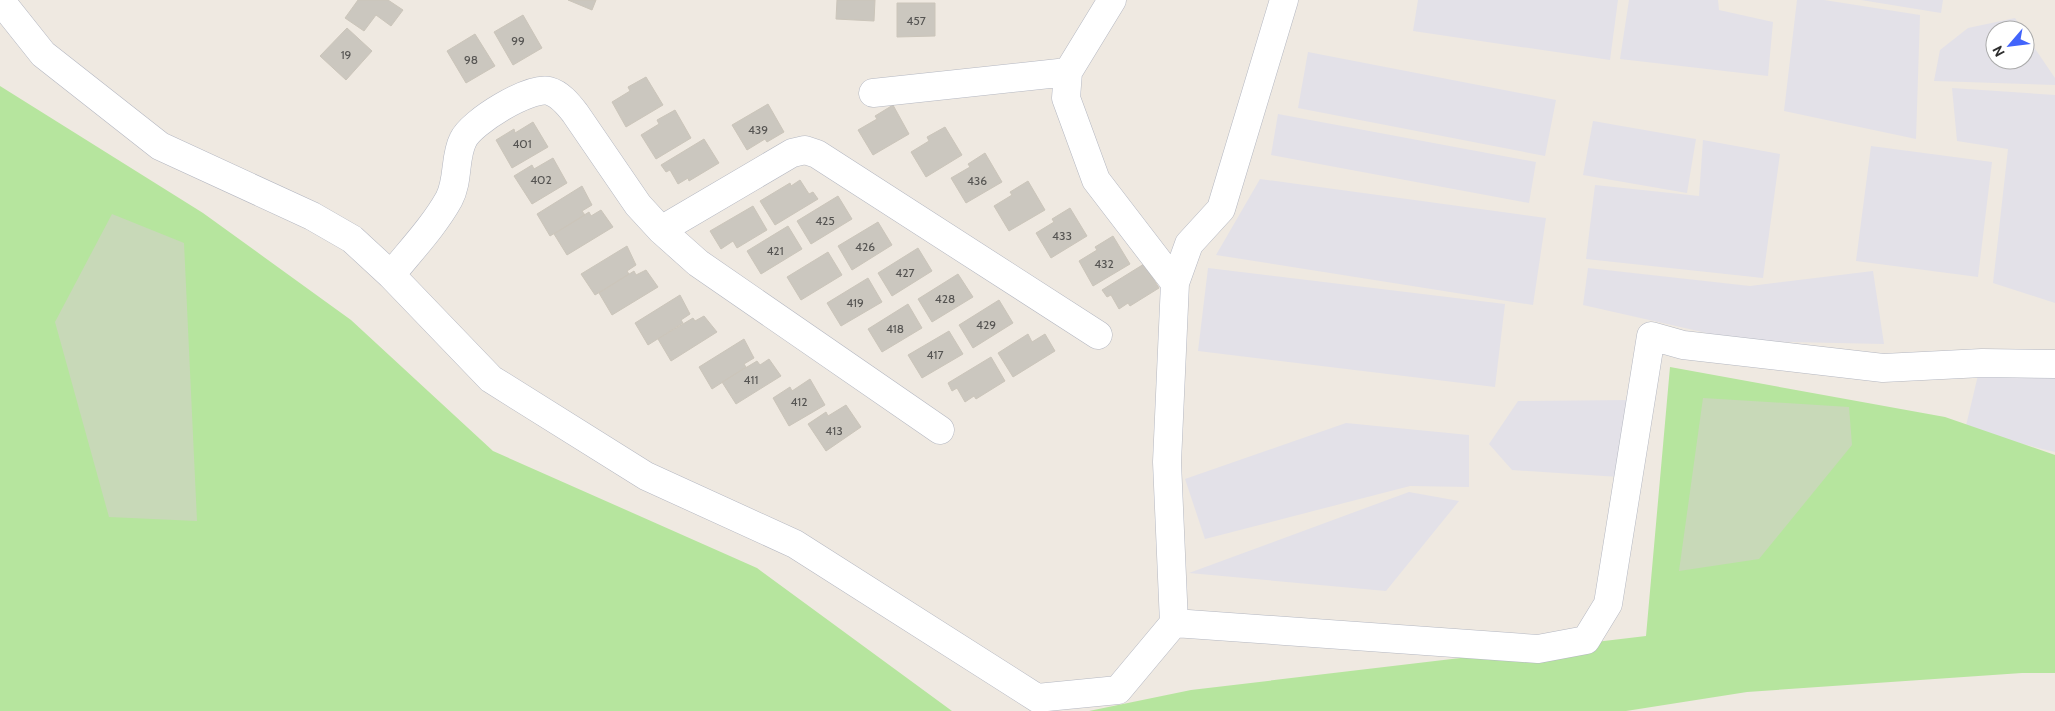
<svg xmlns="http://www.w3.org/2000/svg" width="2055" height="711" font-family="Cabin,sans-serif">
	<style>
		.industrial { fill: #e3e1e8 }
		.green { fill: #b6e59e }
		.cemetery { fill: #c8d9b8 }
		.building { fill: #cbc7bf; stroke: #cbc5ba }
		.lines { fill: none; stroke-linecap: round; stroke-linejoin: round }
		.minor-casing { stroke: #b4b7c1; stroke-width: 29 }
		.minor { stroke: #fff; stroke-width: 28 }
		.labels { text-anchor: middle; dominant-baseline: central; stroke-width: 4; stroke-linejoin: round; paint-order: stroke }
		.number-label { font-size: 12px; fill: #555452 }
	</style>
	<rect width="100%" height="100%" fill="#efe9e1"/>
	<!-- industrial -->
	<path class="industrial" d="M1418,0H1618L1610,60L1413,31Z
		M1629,0H1718L1719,10L1773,22L1768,76L1620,59Z
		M1797,0H1824L1920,15L1916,139L1784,111Z
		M1861,0H1943L1941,13Z
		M2015,18L2023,30H1995V60H2025V34L2055,78V85L1934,81L1940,50L1968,28Z
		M1308,52L1556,100L1545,156L1298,108Z
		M1952,88L2055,95V303L1993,283L2008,149L1957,141Z
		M1278,114L1536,162L1529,203L1271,155Z
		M1593,121L1696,139L1687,193L1583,175Z
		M1703,140L1780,154L1763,278L1586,259L1595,185L1699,196Z
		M1871,146L1992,162L1978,277L1856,261Z
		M1260,179L1546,218L1533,305L1216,255Z
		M1208,268L1505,304L1495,387L1198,351Z
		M1588,268L1750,286L1873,271L1884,344L1742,341L1583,305Z
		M1983,354L2055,371V452L1965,430Z
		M1629,400L1619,477L1512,470L1489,444L1518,401Z
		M1346,423L1469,435V487L1410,486L1205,539L1185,479Z
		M1409,492L1459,501L1386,591L1189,573Z"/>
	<!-- green -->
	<path class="green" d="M0,86L203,213L351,320L493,451L757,568L952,711H0Z
		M1670,367L1945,417L2055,455V673H2022L1747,692L1626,711H1089L1191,690L1646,636Z"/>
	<!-- cemetery -->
	<path class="cemetery" d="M112,214L184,243L197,521L109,517L55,322Z
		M1703,398L1849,407L1852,445L1759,559L1679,571Z"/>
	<!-- building -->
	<path class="building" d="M358,0H388L403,10L391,26L376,15L364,31L345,18Z
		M568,0H596L592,10Z
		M837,0H875L874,21L836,19Z
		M897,3H935V36L897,37Z
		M523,15L542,48L513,65L494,32Z
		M347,28L372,51L346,80L320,56Z
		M475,34L495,66L466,83L447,51Z
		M646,77L663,105L626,127L612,102L630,91L628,87Z
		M768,104L784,132L767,142L765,139L747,150L732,125Z
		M893,105L909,134L873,155L858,130L877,119L875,116Z
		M675,110L691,138L656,159L641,135L659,124L657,120Z
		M533,122L548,147L512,168L496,140L514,129L515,133Z
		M945,127L962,155L926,177L911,152L929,141L927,137Z
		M704,139L719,163L689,181L688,178L678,184L670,170L666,172L661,165Z
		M985,153L1002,182L966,203L951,178L970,167L968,164Z
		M553,158L567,183L532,204L514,176L532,165L534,169Z
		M800,180L809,194L813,192L818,199L775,225L760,201L790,183L791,186Z
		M1028,181L1045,210L1009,231L994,206L1012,195L1010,192Z
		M582,186L592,205L582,211L585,215L550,236L537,214Z
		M838,196L852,219L811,244L797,221Z
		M753,206L767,230L737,248L733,241L721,249L710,231Z
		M1070,208L1087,236L1051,258L1036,233L1054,222L1052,219Z
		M601,210L613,227L567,255L554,234L589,212L591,216Z
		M878,222L892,245L852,270L838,246Z
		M788,226L802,249L761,274L747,251Z
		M1113,236L1130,264L1093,286L1079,261L1097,250L1095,247Z
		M627,246L636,265L627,271L629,274L595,295L581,274Z
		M918,248L932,271L892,296L878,273Z
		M828,252L842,275L801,300L787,277Z
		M1144,264L1159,288L1130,306L1128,303L1119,309L1111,295L1107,297L1102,290Z
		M646,270L658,287L612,315L599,293L634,271L636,275Z
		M958,274L973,297L932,322L918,299Z
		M868,278L882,302L841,326L827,303Z
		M680,295L690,314L681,320L683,323L648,345L635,323Z
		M999,300L1013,323L973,348L959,325Z
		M908,304L922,328L882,352L868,329Z
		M704,316L717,332L671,361L658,339L693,318L695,321Z
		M949,331L963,354L922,378L908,355Z
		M1028,334L1032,342L1045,334L1055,351L1013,377L998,353Z
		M744,339L754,358L744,364L746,367L712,389L699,367Z
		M991,357L1005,381L976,399L974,396L965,402L957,388L952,391L948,383Z
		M769,359L781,376L736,404L722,382L757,361L760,365Z
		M810,379L825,405L789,426L773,398L790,387L792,391Z
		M846,405L861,427L826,451L808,424L826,412L828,416Z"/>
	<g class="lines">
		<defs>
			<path id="minor" d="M0,0L43,54L160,146L312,216L352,239L391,275L491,379L646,476L795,544L1037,698L1118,690L1174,623L1167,462L1175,283L1096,180L1066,98L1068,72L1112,0
				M873,93L1068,72
				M661,230L792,153L805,150L817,154L1098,335
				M391,275C411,250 434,226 449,199C459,180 454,158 463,140C471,122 530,86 549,91C560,94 568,104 575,113L638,205L661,230L698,263L940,430
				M1175,283L1189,244L1221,209L1284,0
				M1174,623L1538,649L1586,640L1608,604L1651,336L1683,345L1883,368L1982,363L2055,364"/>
		</defs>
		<!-- minor casing -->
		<use href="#minor" class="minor-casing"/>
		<!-- minor -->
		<use href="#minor" class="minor"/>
	</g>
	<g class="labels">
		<!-- number labels -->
		<g class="number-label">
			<text x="916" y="20">457</text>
			<text x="518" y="40">99</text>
			<text x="346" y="54">19</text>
			<text x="471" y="59">98</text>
			<text x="758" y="129">439</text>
			<text x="522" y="143">401</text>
			<text x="541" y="179">402</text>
			<text x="977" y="180">436</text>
			<text x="825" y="220">425</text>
			<text x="1062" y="235">433</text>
			<text x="865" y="246">426</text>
			<text x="775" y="250">421</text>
			<text x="1104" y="263">432</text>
			<text x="905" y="272">427</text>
			<text x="945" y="298">428</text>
			<text x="855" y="302">419</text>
			<text x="986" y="324">429</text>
			<text x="895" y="328">418</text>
			<text x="935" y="354">417</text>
			<text x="751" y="379">411</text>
			<text x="799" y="401">412</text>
			<text x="834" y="430">413</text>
		</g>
	</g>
	<!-- north arrow -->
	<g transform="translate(2010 45) rotate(242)"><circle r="24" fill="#ffffff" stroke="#ababab"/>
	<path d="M0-4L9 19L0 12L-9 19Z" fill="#4264fb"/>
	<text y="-8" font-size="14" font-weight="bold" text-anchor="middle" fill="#2e2e2e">N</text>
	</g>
</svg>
